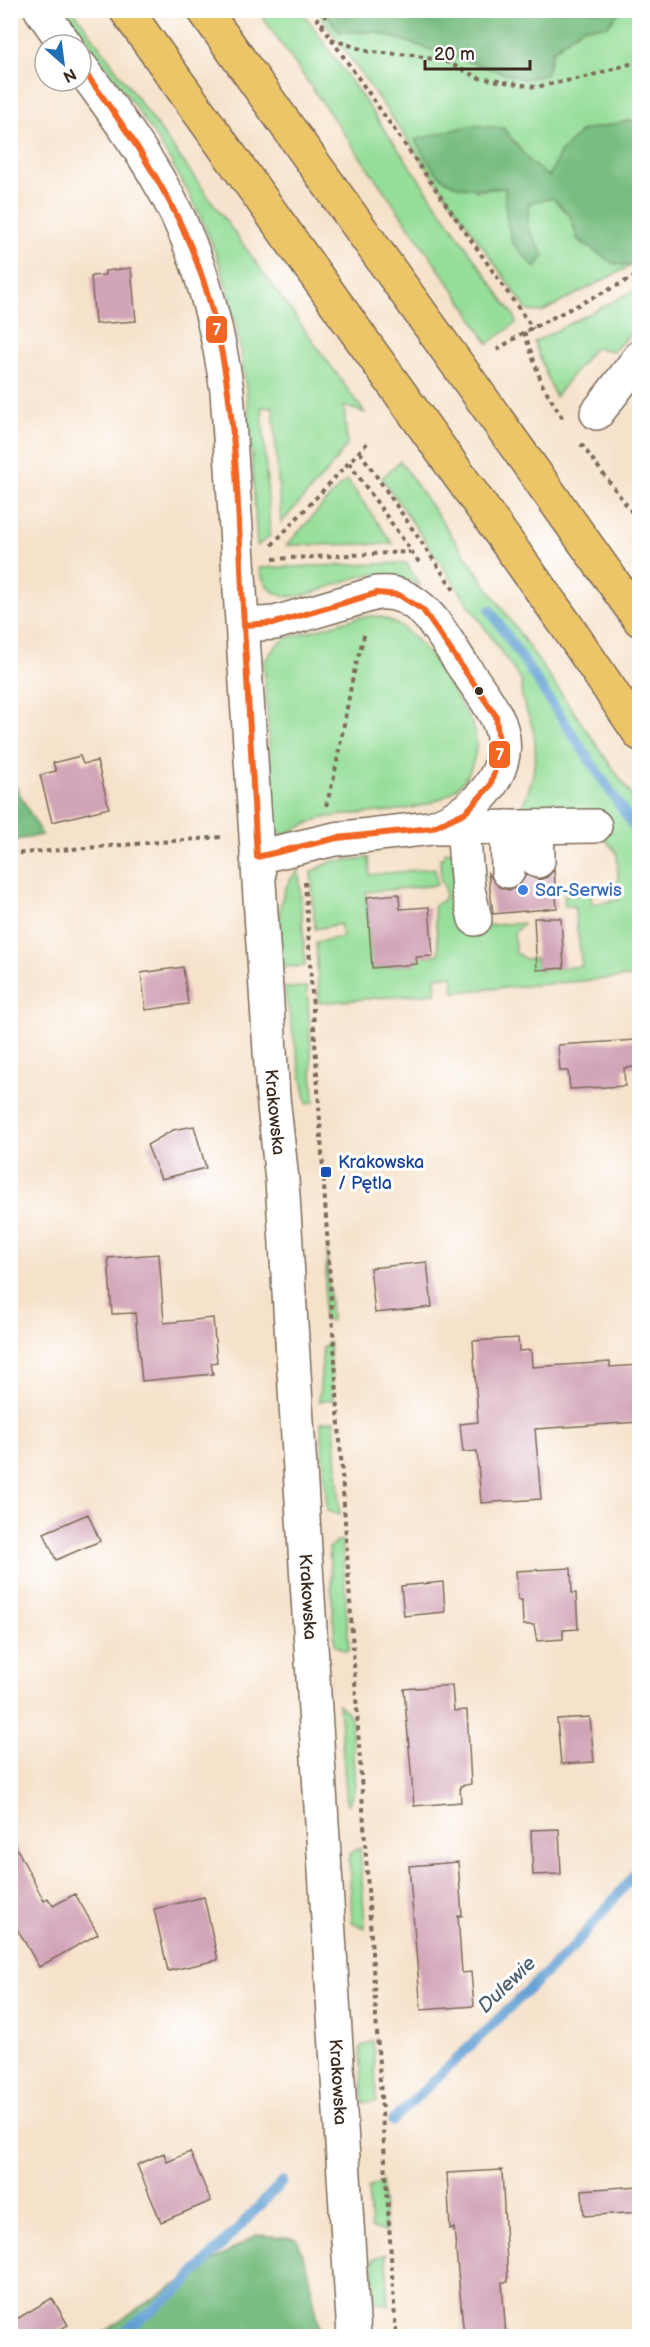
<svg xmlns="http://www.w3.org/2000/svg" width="650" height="2347" font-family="'Balsamiq Sans',sans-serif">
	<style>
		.green { fill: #95de99; stroke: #68845c; stroke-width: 1.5 }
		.forest { fill: #78bd81; stroke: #5a7450; stroke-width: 1.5 }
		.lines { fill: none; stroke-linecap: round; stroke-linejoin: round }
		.stream { stroke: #609fd2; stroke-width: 10 }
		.building { fill: #d2a4b7 }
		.minor-casing { stroke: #7c6a5a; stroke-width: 36 }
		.highway-casing { stroke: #7c6a5a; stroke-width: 36 }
		.path { stroke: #7c6a5a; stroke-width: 4; stroke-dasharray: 4.5 4.5; stroke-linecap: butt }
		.minor { stroke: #fff; stroke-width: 33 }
		.highway { stroke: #edc569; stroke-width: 33 }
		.bus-1-casing { stroke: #fff; stroke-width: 10 }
		.bus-1 { stroke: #f26522; stroke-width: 6 }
		.bus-dot { fill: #3b2a1e; stroke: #fff; stroke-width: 2 }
		.shop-dot { fill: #3f7fe0; stroke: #fff; stroke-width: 2 }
		.transit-dot { fill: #1a4fb4; stroke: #fff; stroke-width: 2 }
		.labels { text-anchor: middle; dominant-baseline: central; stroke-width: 6; stroke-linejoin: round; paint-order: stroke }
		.shop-label { font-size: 18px; fill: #366cbe; stroke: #fff; text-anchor: start }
		.street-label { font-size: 18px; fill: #3b2a1e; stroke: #fff }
		.transit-label { font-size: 18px; fill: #164399; stroke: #fff; text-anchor: start }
		.water-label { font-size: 20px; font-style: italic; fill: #4c5f6f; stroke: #fff }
		.line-badge { stroke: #fff; stroke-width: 2 }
		.badge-label { font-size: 16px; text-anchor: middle; font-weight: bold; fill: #fff }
	</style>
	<rect width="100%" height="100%" fill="#fff"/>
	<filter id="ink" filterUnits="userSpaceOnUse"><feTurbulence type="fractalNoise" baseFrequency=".0167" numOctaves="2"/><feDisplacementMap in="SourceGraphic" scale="12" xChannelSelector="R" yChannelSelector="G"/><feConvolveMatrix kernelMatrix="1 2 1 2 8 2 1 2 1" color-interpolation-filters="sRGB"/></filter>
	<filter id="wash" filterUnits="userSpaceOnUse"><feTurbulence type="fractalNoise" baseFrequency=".008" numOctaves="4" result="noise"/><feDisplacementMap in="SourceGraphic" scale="24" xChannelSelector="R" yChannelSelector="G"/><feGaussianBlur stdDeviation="1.35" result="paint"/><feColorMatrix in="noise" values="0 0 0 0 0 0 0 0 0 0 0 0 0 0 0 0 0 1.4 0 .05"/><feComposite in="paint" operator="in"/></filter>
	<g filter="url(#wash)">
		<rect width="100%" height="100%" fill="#f6e2ca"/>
		<!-- green -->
		<path class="green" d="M65,11H74L365,413L344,406L347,445L326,473L281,523L273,407H262L270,532L269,537L257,546C251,456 251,363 223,275C193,177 126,93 65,11Z
			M258,11H302L515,317L516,323L488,344L467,309Z
			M317,11H325L339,32H376L523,79L546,75L553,51L583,27L607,26L620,11H639V124L632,121L560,153L549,177L532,165L503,128L475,191L505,188L506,217L535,268L544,255L527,228L530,202L554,198L570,216L578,240L613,263L630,266L542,312L528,311Z
			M639,288C640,323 640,326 613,351L598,348L593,349L555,397L534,342Z
			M400,461L639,806V976L454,992L452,975L435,977L436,993L319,1003L316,942L343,937L340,924L315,929L311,872L333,861L369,858L370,875L435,868L437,885L366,892L373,968L416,964V957L439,954L434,906C445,900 447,898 444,885L441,883L440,858H444V852L453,851L457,927L523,923L514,933L515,952L525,959L536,958L538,970L582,966L574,906H565L564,895L591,892L592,904L619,900L617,853L605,839L594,811L532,812L522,807C531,785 539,760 534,735C532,717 517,699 522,682L382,478Z
			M347,480L393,544L287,545L339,487Z
			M406,563L421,587C405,577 387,573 368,575C331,580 274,625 259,568Z
			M376,616C421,625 447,684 471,721C477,736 478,750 472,765C451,822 368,807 320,819C306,822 291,835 277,834L274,829L264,662L277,645L287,638L360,617Z
			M299,870L305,966L283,967C281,933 271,895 299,870Z
			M307,987L314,1102L307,1104L284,988Z
			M327,1251L331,1321L323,1320Z
			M329,1342L333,1400L319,1401L323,1347Z
			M334,1421L340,1515L327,1511L321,1422Z
			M338,1541H342L349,1650L346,1651L335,1645L329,1548Z
			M339,1704L349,1714L351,1720L355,1787L349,1804L347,1805Z
			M360,1847L365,1928L352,1922L349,1854Z
			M373,2041L377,2102L363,2103L360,2047Z
			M382,2181L385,2232L371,2228L368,2188Z
			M386,2254L389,2306L375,2302L373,2259Z"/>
		<!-- forest -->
		<path class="forest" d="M325,11H620L607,26L583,27L553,50L546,75L523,79L376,32H339Z
			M632,120L639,124L640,259L630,266L613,263L578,239L570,216L553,198L529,203L527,228L544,255L535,268L512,242L506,217L505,188C451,191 441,187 415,140L472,125L503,128L532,164L549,177L560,153L581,131Z
			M10,778H11L42,835L11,841Z
			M256,2235L297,2238L308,2271L321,2336H99L140,2307Z"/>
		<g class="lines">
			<!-- stream -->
			<path class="stream" d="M490,610L640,836
				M392,2121L574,1946L640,1868
				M118,2336L180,2289L283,2181"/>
		</g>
		<g id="blocks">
			<!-- building -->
			<path class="building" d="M131,268L136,321L95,324L91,276L105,275V271Z
				M80,756L83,764L97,761L109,808L52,822L40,775L56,771L53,763Z
				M554,870L557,908L493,914L488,873L499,887L509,890L518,887L526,875L539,880L547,877Z
				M399,894L400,909L429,907L433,956L416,957L417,964L372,968L367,897Z
				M534,918H561L564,968L537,970Z
				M183,967L188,1004L146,1010L141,973Z
				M636,1040L638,1067L624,1068L625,1086L570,1089L568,1071H560L558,1045Z
				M194,1126L206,1168L161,1179L147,1145L173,1130Z
				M159,1254L164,1323L213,1318L217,1362L211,1363L213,1374L142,1381L135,1313L112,1314L108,1258Z
				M427,1262L432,1307L375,1313L370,1268Z
				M518,1338L519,1351L531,1350L532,1367L610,1362V1367L639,1365V1422L535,1429L541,1499L481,1503L477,1451L463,1452L460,1424L478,1422L473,1341Z
				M88,1514L100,1541L56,1560L44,1533Z
				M571,1568L572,1593H576L578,1629L563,1630V1639L537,1641L534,1625H523L522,1600H518L516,1571Z
				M443,1582L445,1612L404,1616L401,1586Z
				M452,1685L454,1711L467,1710L471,1784L460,1786L461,1802L414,1806L404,1689Z
				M590,1717L594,1762L561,1764L557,1719Z
				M559,1829L561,1874L533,1875L531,1830Z
				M10,1835L44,1901L48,1898L53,1906L75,1894L98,1934L39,1967L10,1916Z
				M458,1862L462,1916H458L462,1973L471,1972L474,2006L421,2010L409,1866Z
				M204,1897L218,1960L168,1971L154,1909Z
				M190,2152L211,2201L161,2222L137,2165L164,2153L167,2162Z
				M502,2170L508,2282H502L506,2337H464L454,2228L450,2229L447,2173Z
				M639,2186V2212L584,2216L582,2190Z
				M52,2298L68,2325L47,2337H10V2323Z"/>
		</g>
	</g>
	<g filter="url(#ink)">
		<use href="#blocks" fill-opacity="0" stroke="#7c6a5a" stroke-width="1.5"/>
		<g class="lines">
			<defs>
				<g id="minor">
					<path d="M41,10L66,45"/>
					<path id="s1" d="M81,67C107,103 134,138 156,176C196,241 216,315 227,391L273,1097L282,1180L354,2336"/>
					<path d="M597,413L640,357"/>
					<path d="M243,625L275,623L377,593C421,588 442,635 463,666C474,682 487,699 496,716C522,767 476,813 431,828L335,839L257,857"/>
					<path d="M507,827L508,871"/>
					<path d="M537,827L538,861"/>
					<path d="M439,828L595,826"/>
					<path d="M463,828L468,889L475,919"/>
				</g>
				<path id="highway" d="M126,10L564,622L640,734
					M204,10L640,620"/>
			</defs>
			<!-- minor casing -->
			<use href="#minor" class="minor-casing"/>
			<!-- highway casing -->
			<use href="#highway" class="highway-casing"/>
			<!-- path -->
			<path class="path" d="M311,10L533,329
				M322,27L327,10
				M331,39L370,52L413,55L447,62L479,78L536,87L586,77L640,61
				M524,332L542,384L563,419
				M497,350L524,332L640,274
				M581,444L640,523
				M360,452L454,590
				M349,463L421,565
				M272,545L369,441
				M273,559L410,552
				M326,806L334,777L353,676L365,632
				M10,854L222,837
				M305,882L396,2336"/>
			<!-- minor -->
			<use href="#minor" class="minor"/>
			<!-- highway -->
			<use href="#highway" class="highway"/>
			<defs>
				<path id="bus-1" d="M81,67C122,123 163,180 190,245C240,363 236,499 244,625
					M377,593L399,595L423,610L496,716L500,753L490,786L466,812L432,828L337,838L257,857L244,625L275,623Z"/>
			</defs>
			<!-- bus-1 casing -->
			<use href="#bus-1" class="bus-1-casing"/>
			<!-- bus-1 -->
			<use href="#bus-1" class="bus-1"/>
		</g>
	</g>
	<!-- markers -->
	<circle class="bus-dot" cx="479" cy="691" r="5"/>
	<circle class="shop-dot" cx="523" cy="890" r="6"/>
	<rect class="transit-dot" x="320" y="1166" width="12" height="12" rx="3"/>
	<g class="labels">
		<!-- shop labels -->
		<g class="shop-label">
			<text x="535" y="890">Sar-Serwis</text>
		</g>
		<!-- street labels -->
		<g class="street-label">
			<text stroke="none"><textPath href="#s1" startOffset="1083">Krakowska</textPath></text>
			<text stroke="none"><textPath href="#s1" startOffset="1569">Krakowska</textPath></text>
			<text stroke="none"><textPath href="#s1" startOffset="2055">Krakowska</textPath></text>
		</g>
		<!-- transit labels -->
		<g class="transit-label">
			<text x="338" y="1162">Krakowska<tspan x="338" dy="21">/ Pętla</tspan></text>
		</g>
		<!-- water labels -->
		<g class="water-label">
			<text transform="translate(507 1985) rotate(-44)">Dulewie</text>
		</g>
	</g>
	<g class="line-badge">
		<rect x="205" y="315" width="23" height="29" rx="6" fill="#f26522"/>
		<rect x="488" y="740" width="23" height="29" rx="6" fill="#f26522"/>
	</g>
	<g class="badge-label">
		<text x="217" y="335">7</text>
		<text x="500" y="760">7</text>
	</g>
	<!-- margin -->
	<rect width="650" height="2347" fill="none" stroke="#fff" stroke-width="36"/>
	<!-- north arrow -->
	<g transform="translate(63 63) rotate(152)"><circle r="28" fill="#ffffff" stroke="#b1aaa5" stroke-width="1.5"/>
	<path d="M0-4.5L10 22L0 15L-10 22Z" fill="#1f6fb2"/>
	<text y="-9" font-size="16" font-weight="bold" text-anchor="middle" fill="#3b2a1e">N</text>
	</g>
	<!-- scale -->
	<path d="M425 60v9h105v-9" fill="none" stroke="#3b2a1e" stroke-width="3"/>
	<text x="434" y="60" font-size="18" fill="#3b2a1e" stroke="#ffffff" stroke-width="4.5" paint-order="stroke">20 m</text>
</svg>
